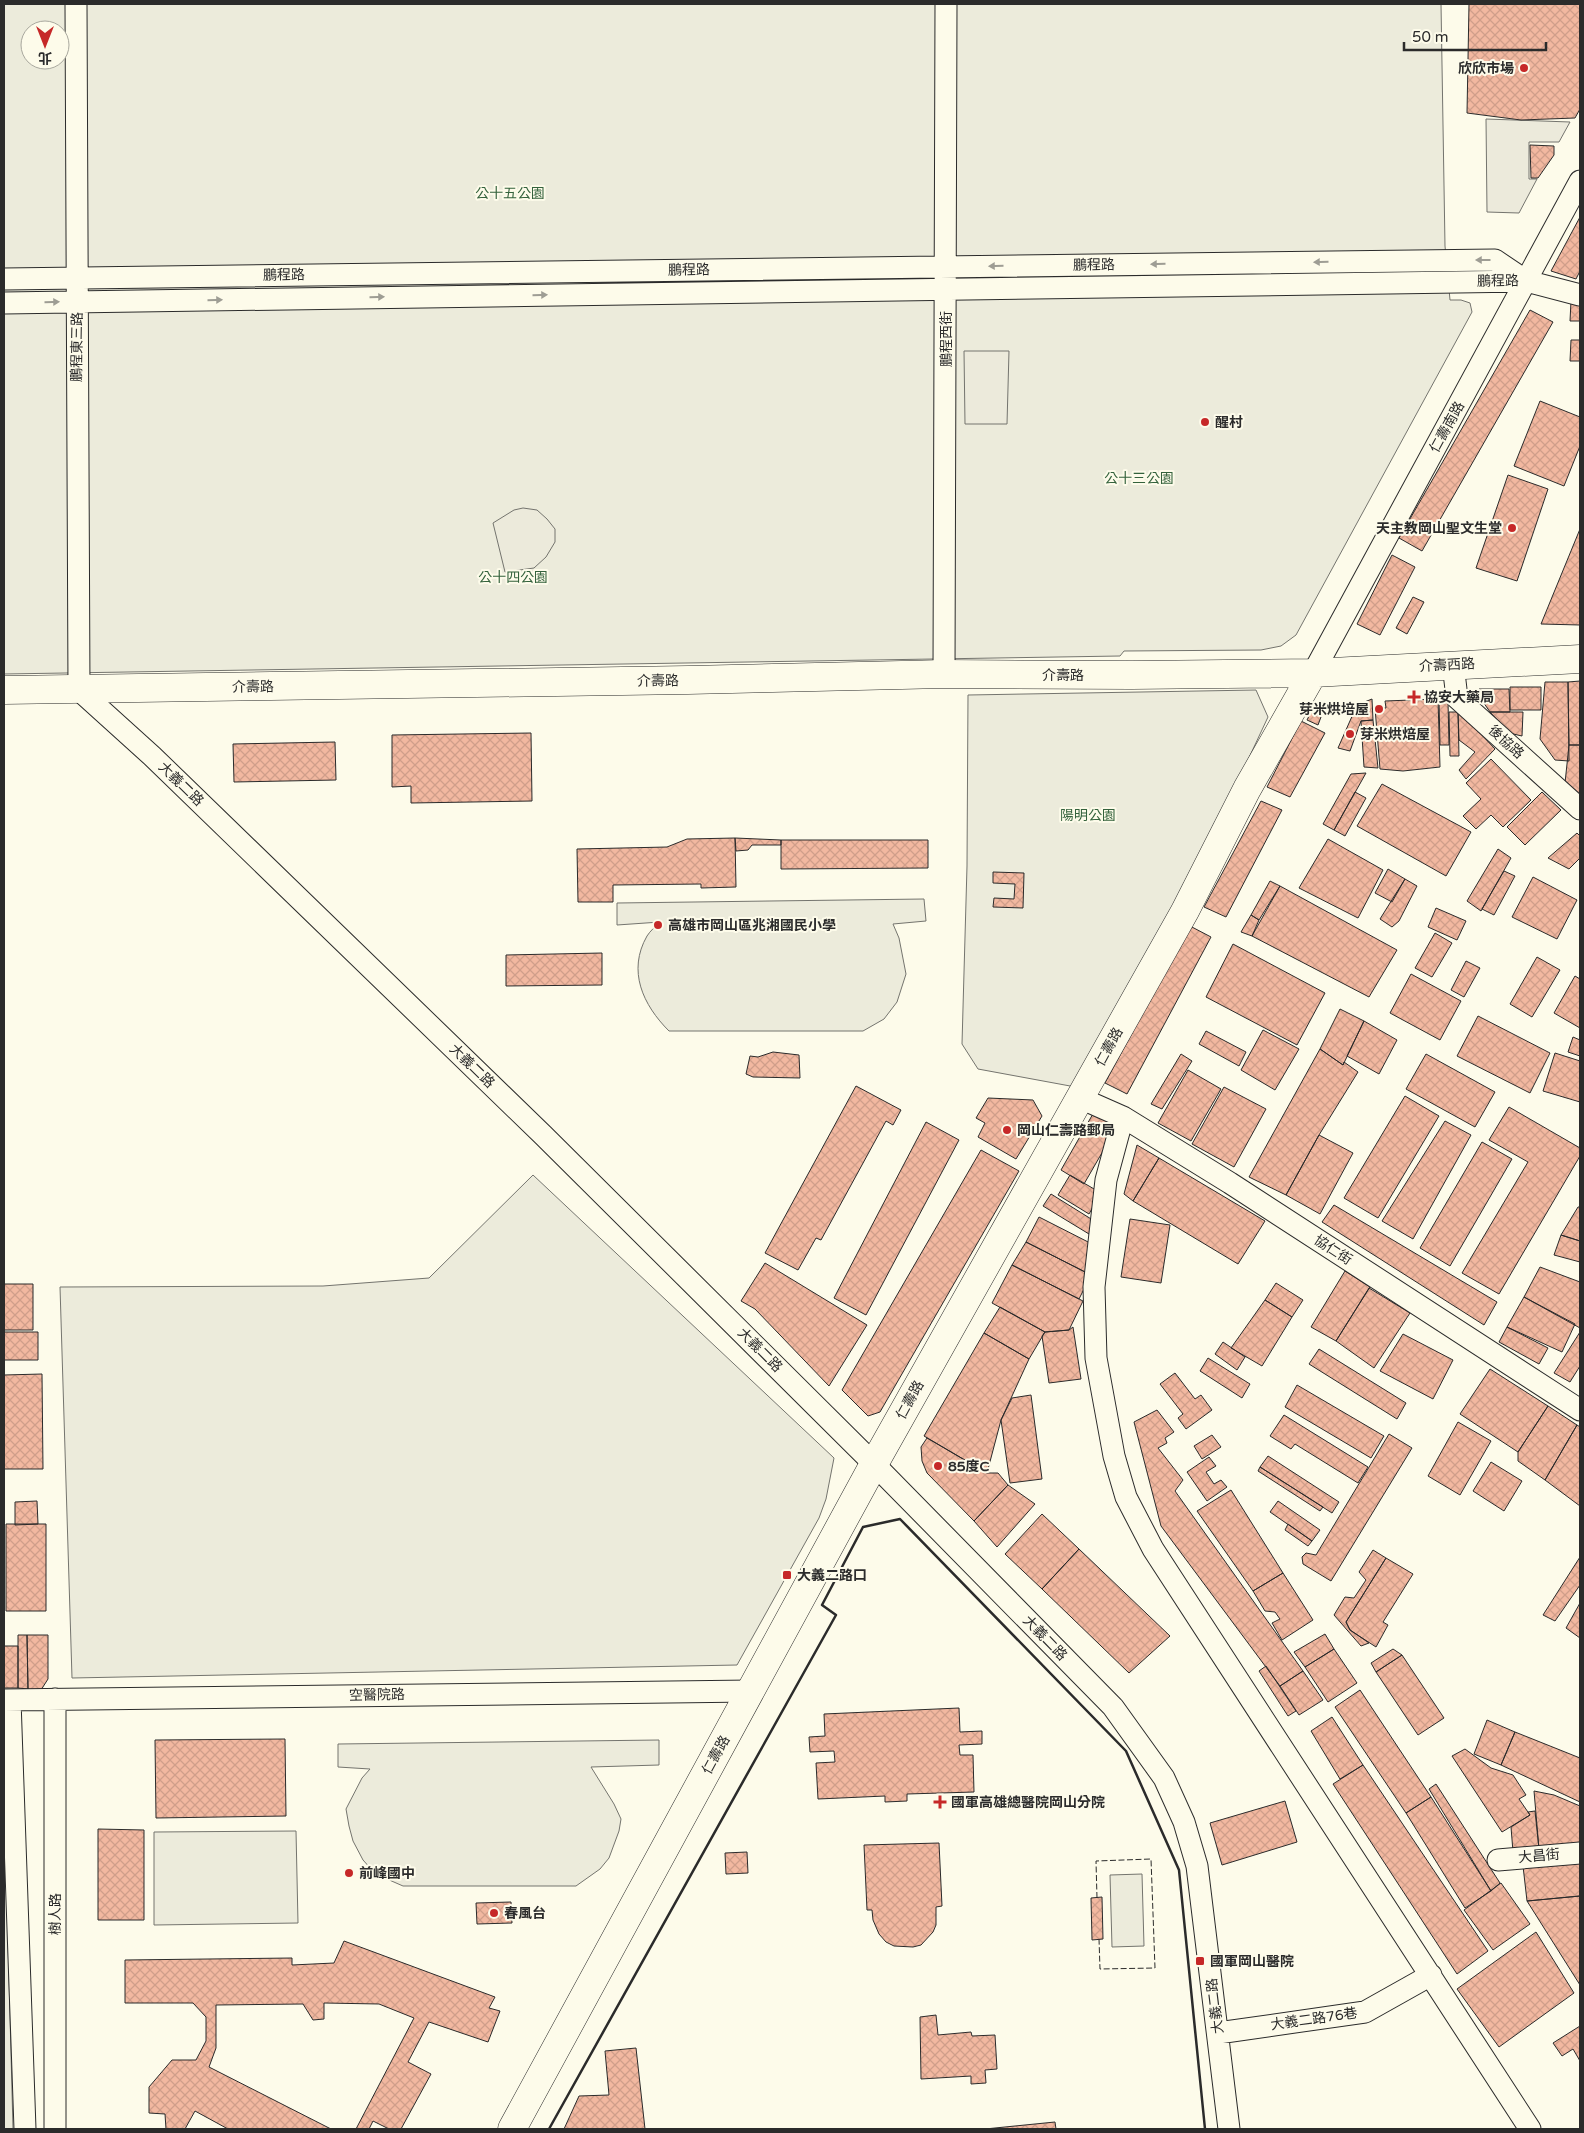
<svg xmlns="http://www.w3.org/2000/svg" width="1584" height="2133" font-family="'Varela Round','Noto Sans TC',sans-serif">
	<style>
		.green { fill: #ecebdb; stroke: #74746e; fill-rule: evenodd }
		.parking { fill: #eceadb; stroke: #74746e }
		.building { fill: url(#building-cross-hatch); stroke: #2b2b2b }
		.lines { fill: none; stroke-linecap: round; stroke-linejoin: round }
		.minor-casing { stroke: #2b2b2b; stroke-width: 23 }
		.major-casing { stroke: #2b2b2b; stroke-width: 29 }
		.minor { stroke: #fdfbea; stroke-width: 21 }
		.major { stroke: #fdfbea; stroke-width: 28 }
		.fence { stroke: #2b2b2b; stroke-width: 1; stroke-dasharray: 6 2.5; stroke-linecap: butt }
		.wall { stroke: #2b2b2b; stroke-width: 2.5 }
		.oneway { fill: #9e9d94 }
		.poi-dot { fill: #c62828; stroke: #fdfbea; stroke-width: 2 }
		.labels { text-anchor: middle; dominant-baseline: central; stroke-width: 4; stroke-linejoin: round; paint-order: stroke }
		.poi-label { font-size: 14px; font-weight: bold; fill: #2b2b2b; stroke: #fdfbea; text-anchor: start }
		.park-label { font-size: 14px; fill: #34623c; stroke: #fdfbea }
		.street-label { font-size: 14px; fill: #2b2b2b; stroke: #fdfbea }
	</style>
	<defs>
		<pattern id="building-cross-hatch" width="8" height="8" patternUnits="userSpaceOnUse" patternTransform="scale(1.25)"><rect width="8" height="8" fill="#f2b8a0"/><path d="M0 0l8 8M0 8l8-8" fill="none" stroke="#d09e8a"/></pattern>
	</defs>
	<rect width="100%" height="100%" fill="#fdfbea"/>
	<!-- green -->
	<path class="green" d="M4,4H1441L1445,246L1450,300H1461L1470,303L1472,312L1296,635L1281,646L1261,650L1124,651L1120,656L4,674ZM30,30H60V60H30Z
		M1256,690L1268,717L1176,914L1081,1088L978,1069L962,1044L967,866L968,695Z
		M924,899L926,921L893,924L899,938L906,974L897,1002L884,1019L863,1031H669C643,1005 627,971 647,936C650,931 656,926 660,922L617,925V903Z
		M533,1175L834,1458L826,1499L819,1518L737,1665L72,1678L60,1287L323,1286L429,1278Z
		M659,1740V1765L591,1767L614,1804L621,1819L619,1831L609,1858L600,1869L576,1886H403L387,1879L372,1870L363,1860L353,1841L349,1826L346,1809L362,1778L370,1769L338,1767V1744Z
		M4,1789L13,2129H4Z
		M296,1831L298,1923L154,1925V1832Z
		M1142,1874L1144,1946L1112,1947L1110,1875Z"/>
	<!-- parking -->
	<path class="parking" d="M1486,119L1570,122L1559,142H1529V179H1537L1519,213L1487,212Z
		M964,351H1009L1007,424H965Z
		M523,508L537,510L547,519L555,529V542L546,557L534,568L505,572L493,523L514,510Z"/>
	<!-- building -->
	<path class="building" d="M1469,4H1580V109L1575,118L1521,120L1467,113Z
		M1530,145L1554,146V155L1538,178H1531Z
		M1580,217V271L1576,279L1551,271Z
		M1571,301H1580V321H1570Z
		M1530,310L1553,322L1422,551L1399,538Z
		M1571,340H1580V361H1570Z
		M1540,401L1580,417V446L1564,486L1514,466Z
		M1508,475L1548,489L1517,581L1476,568Z
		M1580,529V625L1541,624Z
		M1392,555L1415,567L1380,635L1357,624Z
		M1413,597L1424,602L1407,634L1396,628Z
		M1580,681V745H1569L1568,682Z
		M1545,682H1568L1569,761L1555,760L1540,739Z
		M1510,687H1541V710H1510Z
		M1479,689H1509L1510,712H1490L1479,696Z
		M1372,699L1373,720L1361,721L1350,751L1338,748L1357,705Z
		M1438,699L1440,767L1403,771L1380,769L1375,708H1386L1385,701Z
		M1439,701H1448L1449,745H1440Z
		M1311,712L1321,717L1318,725L1307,720Z
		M1449,712H1458L1459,756H1450Z
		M1458,712L1461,713L1495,749L1466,779L1459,770L1475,752L1459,740Z
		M1490,712H1523L1522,736L1509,733Z
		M1373,720L1378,768L1364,767L1361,721Z
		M1301,721L1325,733L1290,797L1267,787Z
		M531,733L532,801L411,803V786L392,787V735Z
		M335,742L336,780L234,782L233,744Z
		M1569,745H1580V797L1565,783Z
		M1491,759L1531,800L1503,827L1491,815L1476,829L1463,816L1481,799L1466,783Z
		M1366,773L1334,830L1323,824L1351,774Z
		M1382,784L1471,832L1446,876L1357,826Z
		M1355,792L1366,798L1345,836L1334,830Z
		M1542,792L1561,810L1525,845L1507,827Z
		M1261,801L1282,810L1226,917L1204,907Z
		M1577,833L1580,836V858L1569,869L1548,858Z
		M735,838L781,840V845H752L748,850L736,851Z
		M735,838L736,887L701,888V884L613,885V902H578L577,849L667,847L687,839Z
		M1328,839L1383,870L1358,918L1299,888Z
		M781,840H928V868L781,869Z
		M1498,849L1511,858L1481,911L1467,901Z
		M1388,869L1405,879L1392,902L1375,893Z
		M1504,871L1515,876L1494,915L1482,909Z
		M993,872L1024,873L1023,908L993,907L994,898L1014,899L1015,884L993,883Z
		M1533,877L1577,900L1557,939L1512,917Z
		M1405,879L1417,886L1399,921L1392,927L1380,919Z
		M1270,881L1280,886L1259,920L1251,915Z
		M1280,886L1397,950L1369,997L1252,936Z
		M1436,908L1466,921L1457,940L1428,927Z
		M1251,915L1259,920L1252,936L1241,932Z
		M1190,926L1211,937L1127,1094L1105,1083Z
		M1435,933L1452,943L1432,977L1415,968Z
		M1233,944L1325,993L1297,1045L1206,997Z
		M602,953V985L506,986V955Z
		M1537,957L1560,970L1532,1017L1510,1004Z
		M1466,961L1480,968L1464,997L1451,990Z
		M1411,974L1461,1001L1440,1040L1390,1013Z
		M1575,976L1580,979V1028L1554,1013Z
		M1340,1009L1364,1021L1343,1065L1320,1049Z
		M1478,1016L1550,1053L1530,1093L1457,1056Z
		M1364,1021L1397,1040L1379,1074L1347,1056Z
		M1263,1030L1299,1049L1275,1090L1241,1070Z
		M1206,1031L1246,1052L1239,1066L1199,1044Z
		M1573,1037L1580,1040V1056L1568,1052Z
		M1320,1049L1343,1065L1344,1062L1358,1072L1319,1135L1286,1195L1249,1177Z
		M773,1052L799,1055L800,1078L753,1077L746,1074L750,1056L758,1057Z
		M1555,1053L1580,1061V1102L1543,1091Z
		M1181,1054L1192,1061L1162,1109L1151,1104Z
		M1426,1054L1495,1092L1475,1127L1406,1089Z
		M1188,1070L1221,1089L1191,1141L1158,1123Z
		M856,1086L901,1110L893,1125L886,1121L821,1240L816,1238L798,1270L765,1253Z
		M1224,1087L1266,1109L1234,1167L1192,1144Z
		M1405,1096L1439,1116L1378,1218L1344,1198Z
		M988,1098L1033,1100L1042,1116L1016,1159L978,1137L985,1123L976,1118Z
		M1509,1107L1580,1148V1156L1499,1294L1462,1273L1528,1162L1489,1140Z
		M1094,1112L1118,1125L1084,1184L1061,1170Z
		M1445,1121L1471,1135L1413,1239L1382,1221Z
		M926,1122L959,1140L866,1315L834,1298Z
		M1319,1135L1353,1153L1320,1214L1286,1195Z
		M1482,1142L1512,1159L1450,1266L1420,1248Z
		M1137,1145L1159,1158L1133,1201L1124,1194Z
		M981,1150L1019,1171L880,1412L868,1416L842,1390Z
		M1159,1158L1265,1221L1238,1264L1133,1201Z
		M1070,1175L1101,1193L1089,1214L1058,1195Z
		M1051,1194L1096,1222L1089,1234L1043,1206Z
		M1334,1205L1497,1302L1484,1325L1322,1222Z
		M1578,1207H1580V1241L1561,1235Z
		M1039,1217L1096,1246L1091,1275L1026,1242Z
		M1130,1219L1170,1225L1161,1283L1121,1277Z
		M1561,1235L1580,1241V1262L1554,1255Z
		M1026,1242L1091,1275L1079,1299L1012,1265Z
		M765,1263L867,1325L829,1386L755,1309L741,1301Z
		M1012,1265L1083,1301L1069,1330L1045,1332L992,1303Z
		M1540,1267L1580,1282V1328L1524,1297Z
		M1345,1271L1370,1287L1336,1341L1311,1327Z
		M1276,1283L1303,1300L1292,1317L1265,1300Z
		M4,1284H33V1330H4Z
		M1369,1288L1410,1313L1374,1368L1336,1341Z
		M1524,1297L1575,1324L1562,1352L1507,1327Z
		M1265,1300L1292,1317L1262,1366L1231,1348Z
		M1000,1307L1045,1332L1029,1359L984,1333Z
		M1073,1327L1081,1379L1049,1383L1042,1336L1045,1332L1069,1330Z
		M1507,1327L1548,1348L1539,1364L1499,1342Z
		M4,1332H38V1360H4Z
		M1580,1332V1366L1570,1382L1554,1373Z
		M984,1333L1029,1359L1001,1420L987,1473L924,1436Z
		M1403,1334L1453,1360L1433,1399L1380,1371Z
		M1223,1342L1245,1357L1237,1370L1215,1354Z
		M1319,1349L1406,1403L1397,1419L1309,1364Z
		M1208,1358L1250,1384L1242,1398L1200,1371Z
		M1490,1369L1548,1406L1518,1452L1460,1414Z
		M1175,1373L1195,1399L1201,1395L1212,1410L1186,1429L1178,1418L1183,1414L1160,1384Z
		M42,1374L43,1469H4V1375Z
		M1297,1385L1384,1436L1371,1458L1285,1407Z
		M1031,1395L1042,1479L1010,1483L1001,1420L1012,1398Z
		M1548,1406L1577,1425L1545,1480L1518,1461V1452Z
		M1157,1410L1174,1432L1165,1438L1167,1443L1158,1448L1183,1480L1175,1491L1303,1671L1280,1686L1161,1526L1134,1422Z
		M1284,1415L1368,1467L1358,1483L1295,1444L1291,1449L1270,1436Z
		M1458,1422L1491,1441L1460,1495L1428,1476Z
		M1577,1425L1580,1427V1506L1545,1480Z
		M1389,1434L1412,1448L1331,1581L1303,1564L1302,1557L1306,1553L1316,1555Z
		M1212,1435L1221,1447L1202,1459L1194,1446Z
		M927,1438L987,1473H998L1008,1485L974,1521L927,1473L922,1461L921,1447Z
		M1268,1456L1339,1502L1332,1513L1260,1467Z
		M1209,1457L1216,1466L1206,1472L1214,1484L1221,1480L1227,1487L1207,1501L1187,1472Z
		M1491,1462L1522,1481L1504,1511L1473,1491Z
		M1260,1467L1323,1507L1320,1511L1258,1471Z
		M1008,1485L1035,1504L997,1547L974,1521Z
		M1231,1490L1283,1573L1253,1591L1197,1511Z
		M37,1501L38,1524L15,1525V1502Z
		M1278,1501L1320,1530L1312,1541L1270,1512Z
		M1042,1514L1079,1549L1042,1589L1005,1554Z
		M6,1524H46V1611H6Z
		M1288,1524L1312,1541L1308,1546L1285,1530Z
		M1079,1549L1170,1636L1129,1673L1042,1589Z
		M1373,1550L1386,1558L1346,1622L1350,1630L1369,1643L1361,1646L1334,1615L1345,1597L1354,1598L1366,1580L1359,1572Z
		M1580,1557V1585L1555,1621L1543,1615Z
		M1386,1558L1413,1574L1383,1622L1388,1625L1376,1647L1350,1630L1346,1622Z
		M1283,1573L1313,1620L1282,1640L1272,1623L1280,1619L1275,1612L1265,1611L1253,1591Z
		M1580,1603V1638L1566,1628Z
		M1325,1634L1334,1649L1305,1667L1294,1652Z
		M18,1635H27L28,1689L18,1688Z
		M27,1635H48V1679L41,1690H28Z
		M4,1646H18V1688H4Z
		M1334,1649L1357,1683L1328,1702L1305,1667Z
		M1393,1649L1402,1655L1376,1672L1371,1663Z
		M1402,1655L1444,1718L1418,1735L1376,1672Z
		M1266,1666L1296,1711L1288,1716L1259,1671Z
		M1303,1671L1323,1700L1299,1715L1280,1686Z
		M1360,1690L1431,1797L1406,1813L1335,1707Z
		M959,1708L960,1732L982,1731V1744L959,1745L960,1755H973L974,1792L907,1794V1801L885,1802V1796L818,1799L816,1763L835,1762L834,1751L810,1752L809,1737L825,1736L824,1714Z
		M1332,1717L1363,1765L1340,1779L1311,1731Z
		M1487,1720L1515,1732L1501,1765L1474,1754Z
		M1515,1732L1580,1758V1802L1501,1765Z
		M285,1739L286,1816L156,1818L155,1740Z
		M1465,1749L1491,1768L1513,1775L1526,1795L1519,1799L1530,1815L1502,1832L1452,1756Z
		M1363,1765L1488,1951L1457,1974L1333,1784Z
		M1436,1784L1500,1883L1491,1891L1429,1789Z
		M1534,1791L1554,1795L1580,1806V1844L1539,1849Z
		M1431,1797L1491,1891L1465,1908L1406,1813Z
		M1285,1801L1297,1842L1222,1865L1210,1823Z
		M1535,1811L1539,1849L1513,1852L1511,1827L1530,1815L1528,1812Z
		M98,1829L144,1830V1920H98Z
		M939,1843L942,1906L936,1907V1925L933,1932L921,1945L913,1947L894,1946L886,1942L879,1934L873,1920L872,1910H867L864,1845Z
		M747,1852L748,1873L726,1874L725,1853Z
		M1580,1860V1896L1527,1901L1523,1866Z
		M1501,1883L1530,1924L1493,1950L1464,1910Z
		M1580,1896V1985L1527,1901Z
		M1102,1897L1103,1939L1092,1940L1091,1898Z
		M511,1902L512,1923L477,1924L476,1903Z
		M1536,1932L1574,1993L1499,2047L1457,1989Z
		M344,1941L495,1997L489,2008L500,2011L488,2042L429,2022L408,2062L431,2074L401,2129H389L373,2121L369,2129H356L414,2018L379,2004L324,2003V2019L313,2020L303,2004L216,2005V2048L209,2067L331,2129H228L195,2111L185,2129H166L165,2114L149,2113V2087L172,2060H196L206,2041V2017L193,2003H125V1960L292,1958V1965L334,1963Z
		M936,2015L938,2035L971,2032L972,2036L995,2035L997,2069L985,2070L986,2083L971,2084V2076L921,2079L920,2017Z
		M1580,2026V2061L1573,2049L1562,2056L1553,2043Z
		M636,2048L645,2129H564L579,2096L609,2095L605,2051Z
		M1055,2122L1056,2129H985Z"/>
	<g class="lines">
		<defs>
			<path id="minor" d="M76,4L79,690L152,756L543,1135L874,1464L1113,1707L1164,1778L1184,1822L1197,1866L1229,2129
				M4,279L1495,260L1526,281
				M4,303L1526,281L1580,295
				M1453,664L1457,698L1580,809
				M1313,673L1580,181
				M944,674L946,4
				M1080,1098L1123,1117L1230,1183L1580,1410
				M1123,1117L1106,1180L1094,1287L1096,1358L1114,1456L1126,1497L1153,1549L1530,2129
				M4,1700L751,1691
				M10,1700L25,2129
				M1498,1860L1580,1853
				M1218,2033L1365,2012L1431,1975
				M55,2129V1699"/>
			<path id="major" d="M4,690L688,680L944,674L1132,675L1313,673L1580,659
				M512,2129L874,1464L1185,911L1247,789L1313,673"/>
		</defs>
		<!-- minor casing -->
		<use href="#minor" class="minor-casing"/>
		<!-- major casing -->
		<use href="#major" class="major-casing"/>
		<!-- minor -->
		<use href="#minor" class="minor"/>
		<!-- major -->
		<use href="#major" class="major"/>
		<!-- fence -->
		<path class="fence" d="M1097,1898L1096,1861L1151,1859L1155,1968L1100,1969L1099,1939"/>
		<!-- wall -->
		<path class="wall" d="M549,2129L836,1615L822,1605L863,1527L900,1519L1126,1751L1179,1870L1205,2129"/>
	</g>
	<!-- one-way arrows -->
	<defs><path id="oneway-solid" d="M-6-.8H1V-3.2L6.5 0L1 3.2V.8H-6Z" transform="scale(1.25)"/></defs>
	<g class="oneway">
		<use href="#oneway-solid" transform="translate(1483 260) rotate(180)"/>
		<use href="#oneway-solid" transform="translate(1321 262) rotate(179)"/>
		<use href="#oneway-solid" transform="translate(1158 264) rotate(179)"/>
		<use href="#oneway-solid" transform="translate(996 266) rotate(179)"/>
		<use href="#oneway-solid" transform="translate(540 295) rotate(-1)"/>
		<use href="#oneway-solid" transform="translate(377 297) rotate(-1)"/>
		<use href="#oneway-solid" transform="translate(215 300) rotate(-1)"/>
		<use href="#oneway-solid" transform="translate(52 302) rotate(-1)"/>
	</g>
	<!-- markers -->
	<g class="poi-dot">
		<circle cx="1524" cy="68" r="5"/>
		<circle cx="1205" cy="422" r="5"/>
		<circle cx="1512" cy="528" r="5"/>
		<path d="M1411.5 689.5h5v5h5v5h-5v5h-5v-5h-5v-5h5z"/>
		<circle cx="1379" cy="709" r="5"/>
		<circle cx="1350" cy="734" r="5"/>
		<circle cx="658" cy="925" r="5"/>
		<circle cx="1007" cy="1130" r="5"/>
		<circle cx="938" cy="1466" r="5"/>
		<rect x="782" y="1570" width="10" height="10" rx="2.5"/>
		<path d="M937.5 1794.5h5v5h5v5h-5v5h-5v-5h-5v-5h5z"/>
		<circle cx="349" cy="1873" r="5"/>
		<circle cx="494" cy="1913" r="5"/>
		<rect x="1195" y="1956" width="10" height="10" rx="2.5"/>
	</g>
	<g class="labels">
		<!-- poi labels -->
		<g class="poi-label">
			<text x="1514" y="68" text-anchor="end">欣欣市場</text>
			<text x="1215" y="422">醒村</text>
			<text x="1502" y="528" text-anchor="end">天主教岡山聖文生堂</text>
			<text x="1424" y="697">協安大藥局</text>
			<text x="1369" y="709" text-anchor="end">芽米烘培屋</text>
			<text x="1360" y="734">芽米烘焙屋</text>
			<text x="668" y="925">高雄市岡山區兆湘國民小學</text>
			<text x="1017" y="1130">岡山仁壽路郵局</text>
			<text x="948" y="1466">85度C</text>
			<text x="797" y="1575">大義二路口</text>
			<text x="951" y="1802">國軍高雄總醫院岡山分院</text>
			<text x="359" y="1873">前峰國中</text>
			<text x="504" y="1913">春風台</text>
			<text x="1210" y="1961">國軍岡山醫院</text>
		</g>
		<!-- park labels -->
		<g class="park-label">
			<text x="510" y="193">公十五公園</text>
			<text x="1139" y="478">公十三公園</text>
			<text x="513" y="577">公十四公園</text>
			<text x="1088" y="815">陽明公園</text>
		</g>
		<!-- street labels -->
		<g class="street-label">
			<text transform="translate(1094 265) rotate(-1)">鵬程路</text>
			<text transform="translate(689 270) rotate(-1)">鵬程路</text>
			<text transform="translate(284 275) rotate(-1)">鵬程路</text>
			<text transform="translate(1498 281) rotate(-1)">鵬程路</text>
			<text transform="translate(946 339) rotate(-90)">鵬程西街</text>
			<text transform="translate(77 347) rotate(-89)">鵬程東三路</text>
			<text transform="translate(1447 427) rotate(-61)">仁壽南路</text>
			<text transform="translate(1447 665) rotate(-3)">介壽西路</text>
			<text x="1063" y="675">介壽路</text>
			<text transform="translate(658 681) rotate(-1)">介壽路</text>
			<text transform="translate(253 687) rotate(-1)">介壽路</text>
			<text transform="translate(1506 742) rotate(42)">後協路</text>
			<text transform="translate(181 784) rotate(44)">大義二路</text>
			<text transform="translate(1109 1047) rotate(-61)">仁壽路</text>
			<text transform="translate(472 1066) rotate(44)">大義二路</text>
			<text transform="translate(1333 1250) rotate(33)">協仁街</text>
			<text transform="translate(760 1350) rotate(45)">大義二路</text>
			<text transform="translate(910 1400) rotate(-61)">仁壽路</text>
			<text transform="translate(1045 1638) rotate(46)">大義二路</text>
			<text transform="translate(377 1695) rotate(-1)">空醫院路</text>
			<text transform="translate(716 1755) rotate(-61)">仁壽路</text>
			<text transform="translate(1539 1856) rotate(-5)">大昌街</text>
			<text transform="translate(55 1914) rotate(-90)">樹人路</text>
			<text transform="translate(1215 2006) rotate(-97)">大義二路</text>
			<text transform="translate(1314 2019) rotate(-8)">大義二路76巷</text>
		</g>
	</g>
	<!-- border -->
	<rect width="1584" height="2133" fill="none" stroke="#2b2b2b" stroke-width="10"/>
	<!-- north arrow -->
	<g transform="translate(45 45) rotate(180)"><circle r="24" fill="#fdfbea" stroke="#a9a89e"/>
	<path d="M0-4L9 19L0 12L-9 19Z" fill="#c62828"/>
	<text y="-8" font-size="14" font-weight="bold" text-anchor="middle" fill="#2b2b2b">北</text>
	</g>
	<!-- scale -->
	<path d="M1404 42v8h142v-8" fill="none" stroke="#2b2b2b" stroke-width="2.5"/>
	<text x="1412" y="42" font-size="15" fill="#2b2b2b" stroke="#fdfbea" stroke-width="4" paint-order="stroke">50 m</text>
</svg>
